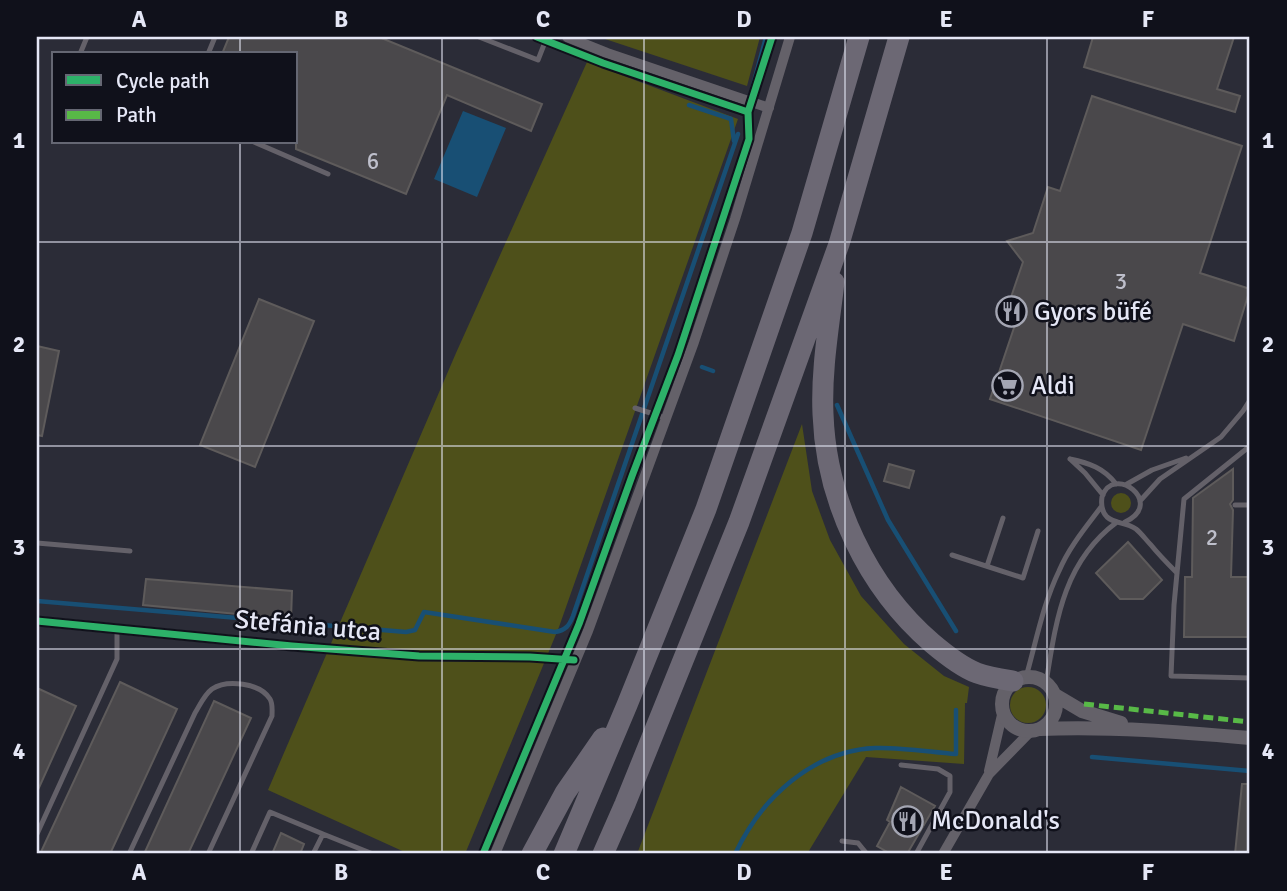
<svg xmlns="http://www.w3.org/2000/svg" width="1287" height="891" font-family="Signika,sans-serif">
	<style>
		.green { fill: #4e501a }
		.water { fill: #184f74 }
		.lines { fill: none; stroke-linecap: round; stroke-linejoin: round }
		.stream { stroke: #184f74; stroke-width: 4.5 }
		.building { fill: #4a484b; stroke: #5e5b5b; stroke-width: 2 }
		.service { stroke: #646169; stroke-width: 5 }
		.minor { stroke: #646169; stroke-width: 10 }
		.tertiary { stroke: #646169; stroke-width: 14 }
		.motorway { stroke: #6c6874; stroke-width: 21 }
		.quiet { stroke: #58b947; stroke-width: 5; stroke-dasharray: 10 5; stroke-linecap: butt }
		.cycleway-casing { stroke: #10111b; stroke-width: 11 }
		.cycleway { stroke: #2db169; stroke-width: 7 }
		.grid { fill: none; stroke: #e5e7f6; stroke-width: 2; stroke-opacity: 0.55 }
		.labels { text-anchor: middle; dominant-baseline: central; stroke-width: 5; stroke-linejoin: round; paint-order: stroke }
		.number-label { font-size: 23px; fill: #bebfcb }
		.poi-label { font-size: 26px; fill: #e5e7f6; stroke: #10111b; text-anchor: start }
		.street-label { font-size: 26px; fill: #e5e7f6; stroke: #10111b }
		.neatline { fill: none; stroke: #e5e7f6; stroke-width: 2.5 }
		.grid-label { font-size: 23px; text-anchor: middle; font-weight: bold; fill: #e5e7f6 }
	</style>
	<rect width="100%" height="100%" fill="#2b2c37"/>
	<!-- green -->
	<path class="green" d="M599,37H760L747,86Z
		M587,62L738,119L559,627L465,854H409L268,790L456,353Z
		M802,424L812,491L830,540L861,596L904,644L944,676L969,687L967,703H965L964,764L866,757L807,854H637Z
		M1111 503a10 10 0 1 1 20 0a10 10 0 1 1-20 0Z
		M1010 705a18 18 0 1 1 36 0a18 18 0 1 1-36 0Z"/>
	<!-- water -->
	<path class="water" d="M463,111L506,128L477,197L434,179Z"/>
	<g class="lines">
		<!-- stream -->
		<path class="stream" d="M751,93L766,37
			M689,105L731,119L734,141
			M702,367L713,371
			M837,405L888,520L956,631
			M37,601L406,632L415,630L424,612L555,632C566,630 569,626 573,616L738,134
			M1092,757L1250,771
			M735,854C761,799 811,751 875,748C901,747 930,752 956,754V710"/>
	</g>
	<!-- building -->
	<path class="building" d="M229,37H379L542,104L531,131L447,95L406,194L296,149V54H222Z
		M1093,37H1234L1217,89L1240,96L1235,112L1084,67Z
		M1092,96L1242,146L1200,273L1250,289L1234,341L1183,324L1141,450L990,399L1021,307L1009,303L1023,262L1007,241L1033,233L1048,187L1060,191Z
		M259,299L314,321L255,467L200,445Z
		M37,346L59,351L42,436L37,435Z
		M889,464L914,471L909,488L884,481Z
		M1233,469V500L1230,504L1233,510L1231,577H1250V637H1184L1185,577H1192L1193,498Z
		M1128,542L1162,580L1143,599H1120L1096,573Z
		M146,579L292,591L291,619L143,605Z
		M120,682L177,709L110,854H40Z
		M37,688L76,706L37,792Z
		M214,701L251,718L188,854H144Z
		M1242,784H1250V854H1235Z
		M901,787L935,806L907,854H891L877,846L890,822L887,820Z
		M281,833L304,844L300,854H272Z"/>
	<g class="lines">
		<!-- service -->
		<path class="service" d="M479,37L538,60L547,37
			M80,54L87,37
			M208,54L215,37
			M254,142L328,174
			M635,408L666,418
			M1250,446L1184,499L1174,605L1171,676L1250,678
			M1070,459C1089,463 1104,468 1116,484
			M1070,459L1085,473L1103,495
			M1127,484L1152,470L1186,458
			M1140,501L1160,479L1221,437L1243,411L1250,400
			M1235,505H1250
			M1125,522C1166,503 1113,463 1102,497C1101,504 1102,512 1107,517C1115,524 1126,522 1136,529C1142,534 1146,540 1151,545C1159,555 1168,564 1177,573
			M37,543L130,551
			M952,555L1023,578L1038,531
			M987,566L1003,518
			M1026,677C1036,642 1043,604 1059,571C1069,547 1086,527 1101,507
			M1046,683C1056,621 1063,562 1117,522
			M901,765L938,769L950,776V792L916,854
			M37,834L117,659V629
			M842,841L858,843L867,854
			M129,854L195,713C200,705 204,695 212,689C227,679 260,683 270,699C273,704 272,710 272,716L208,854
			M251,854L270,812L323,834
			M313,854L323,834L373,854"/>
		<!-- minor -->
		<path class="minor" d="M567,37L607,53L769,108
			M37,621L292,646L419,656L530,657L576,660
			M989,771L1002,715L1001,709
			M495,854L588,631L694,342L735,219L790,37
			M943,854L989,774L1031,731"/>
		<!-- tertiary -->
		<path class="tertiary" d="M1002 704a27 27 0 1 1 54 0a27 27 0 1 1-54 0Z
			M1055,695L1082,711L1121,723
			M1040,729C1110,726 1180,732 1250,738"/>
		<!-- motorway -->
		<path class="motorway" d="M834,282C829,326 821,370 823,414C826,500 867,587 932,643C945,654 961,667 977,673C988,677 1001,679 1013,681
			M532,854L565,793L603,738
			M564,854L627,705L706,509L802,233L859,37
			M603,854L625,804L739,522L839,244L899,37"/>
		<!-- quiet -->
		<path class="quiet" d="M1084,704L1250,722"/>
		<defs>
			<path id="cycleway" d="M537,37L603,63L748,112
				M37,621L292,646L419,656L530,657L574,660
				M483,854L579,624L632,476L678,355L749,139L748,112L772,37"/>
		</defs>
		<!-- cycleway casing -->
		<use href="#cycleway" class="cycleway-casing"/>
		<!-- cycleway -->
		<use href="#cycleway" class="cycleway"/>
	</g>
	<!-- grid -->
	<path class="grid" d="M240,37V54M442,37V854M644,37V854M845,37V854M1047,37V854M240,142V854M37,242H1250M37,446H1250M37,649H1250"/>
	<!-- icons -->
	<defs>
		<symbol id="restaurant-ring" viewBox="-11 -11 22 22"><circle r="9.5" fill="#10111b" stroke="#a4a6b3" stroke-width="1.5"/><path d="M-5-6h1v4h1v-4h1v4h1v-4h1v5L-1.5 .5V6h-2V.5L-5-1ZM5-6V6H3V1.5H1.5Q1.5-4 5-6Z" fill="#a4a6b3"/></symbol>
		<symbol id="supermarket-ring" viewBox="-11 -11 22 22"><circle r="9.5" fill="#10111b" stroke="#a4a6b3" stroke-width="1.5"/><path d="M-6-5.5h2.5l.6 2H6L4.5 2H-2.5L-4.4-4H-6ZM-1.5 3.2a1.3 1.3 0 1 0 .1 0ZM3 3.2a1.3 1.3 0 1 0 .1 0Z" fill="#a4a6b3"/></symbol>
	</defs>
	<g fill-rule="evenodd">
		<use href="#restaurant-ring" x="994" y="294" width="35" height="35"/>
		<use href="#supermarket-ring" x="990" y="368" width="35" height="35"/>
		<use href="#restaurant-ring" x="890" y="804" width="35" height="35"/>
	</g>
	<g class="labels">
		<!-- number labels -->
		<g class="number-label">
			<text x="373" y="161">6</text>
			<text x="1121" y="281">3</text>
			<text x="1212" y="537">2</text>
		</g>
		<!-- poi labels -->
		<g class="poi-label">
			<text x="1034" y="312">Gyors büfé</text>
			<text x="1031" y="386">Aldi</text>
			<text x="931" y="821">McDonald's</text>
		</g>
		<!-- street labels -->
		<g class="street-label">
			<text transform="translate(308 626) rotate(5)">Stefánia utca</text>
		</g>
	</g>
	<!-- border -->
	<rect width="1287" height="891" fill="none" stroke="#10111b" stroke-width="77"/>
	<!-- legend -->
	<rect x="52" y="52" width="245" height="91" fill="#10111b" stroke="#656773" stroke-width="2"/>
	<rect x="66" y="75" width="35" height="10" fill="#2db169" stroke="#656773" stroke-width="2"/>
	<text x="116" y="88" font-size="21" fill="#e5e7f6">Cycle path</text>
	<rect x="66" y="110" width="35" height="10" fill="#58b947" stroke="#656773" stroke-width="2"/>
	<text x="116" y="122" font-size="21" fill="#e5e7f6">Path</text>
	<rect x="38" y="38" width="1210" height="814" class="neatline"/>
	<g class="grid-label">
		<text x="139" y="27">A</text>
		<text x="341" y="27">B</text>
		<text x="543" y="27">C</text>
		<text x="744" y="27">D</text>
		<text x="946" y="27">E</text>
		<text x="1148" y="27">F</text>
		<text x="19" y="148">1</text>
		<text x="1268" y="148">1</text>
		<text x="19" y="352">2</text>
		<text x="1268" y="352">2</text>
		<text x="19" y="555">3</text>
		<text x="1268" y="555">3</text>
		<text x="19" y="759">4</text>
		<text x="1268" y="759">4</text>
		<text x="139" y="880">A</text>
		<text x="341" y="880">B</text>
		<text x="543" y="880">C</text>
		<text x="744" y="880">D</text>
		<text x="946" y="880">E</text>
		<text x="1148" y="880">F</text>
	</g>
</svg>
